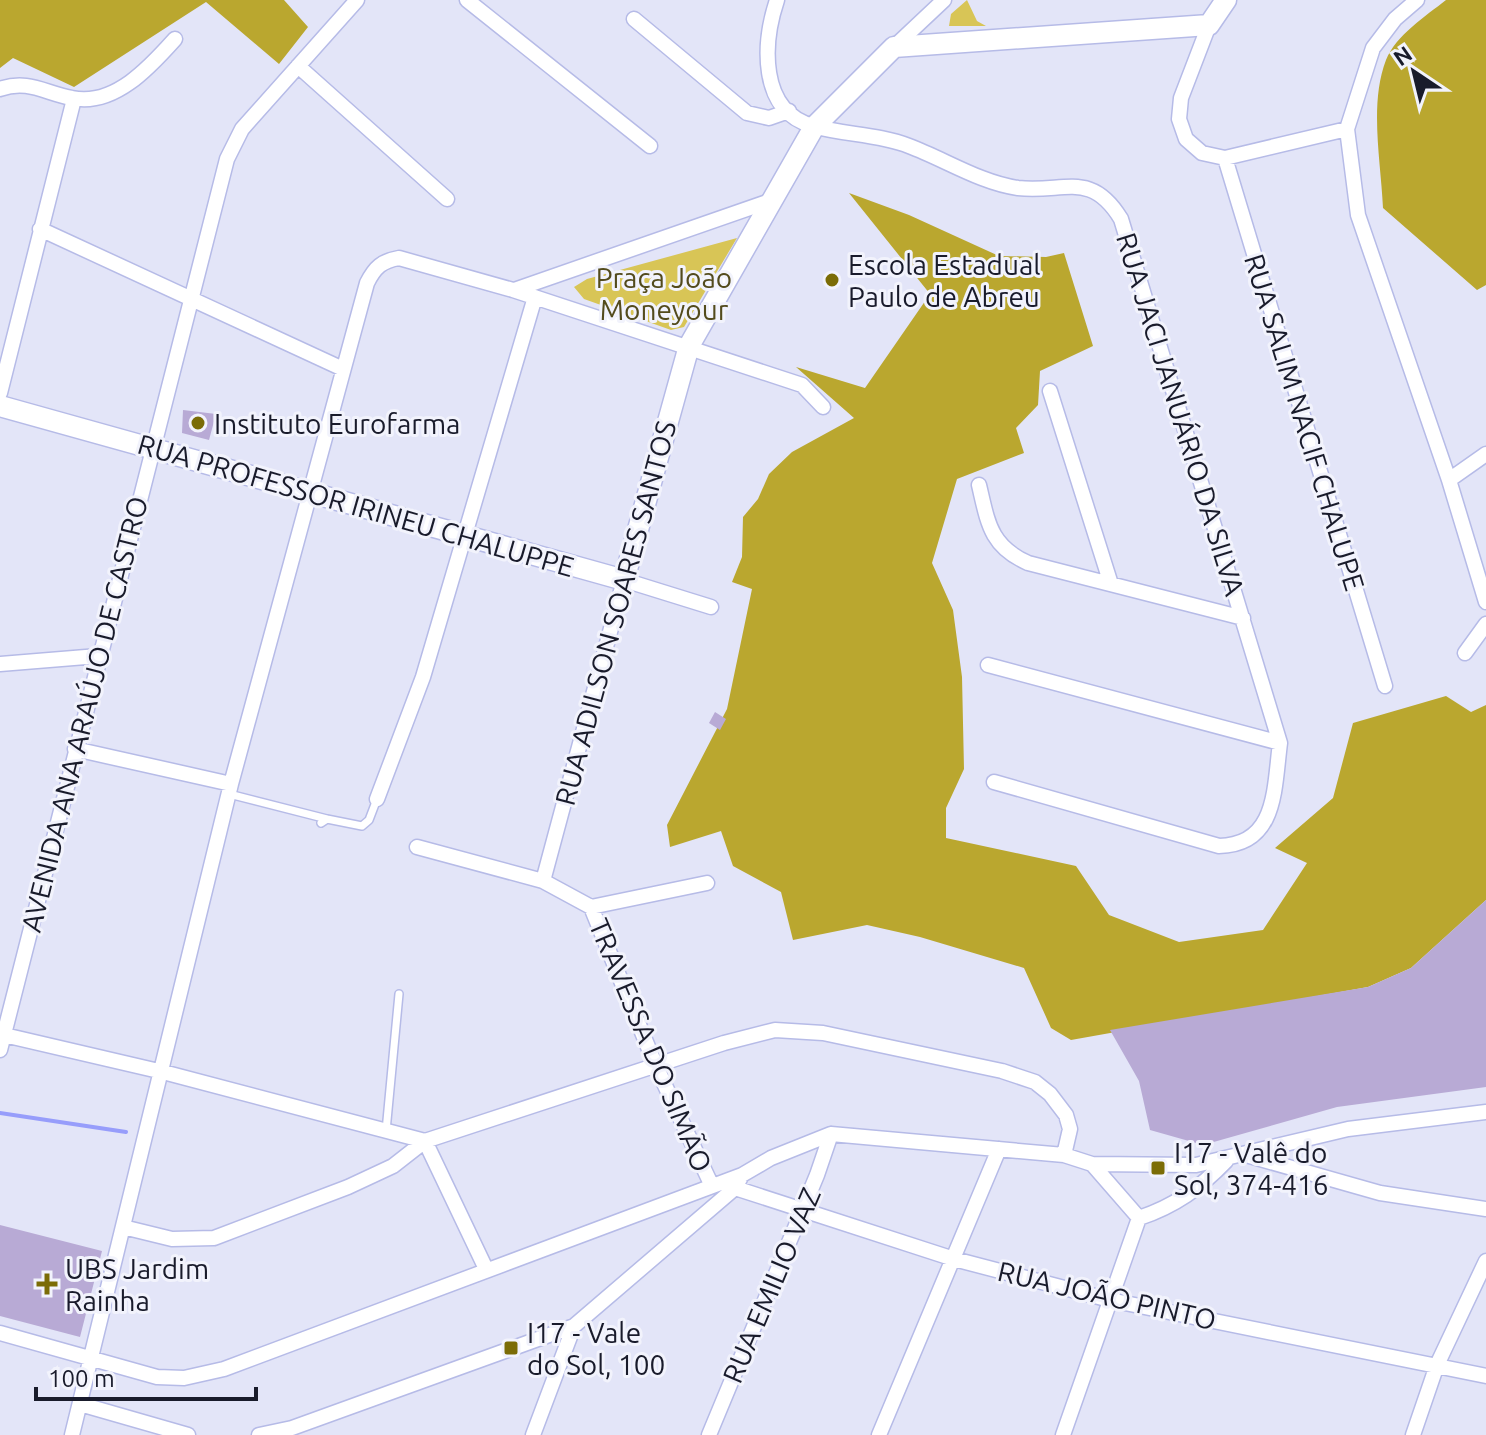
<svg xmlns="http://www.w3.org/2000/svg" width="1486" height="1435" font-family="Ubuntu,sans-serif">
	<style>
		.green { fill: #d8c556 }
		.forest { fill: #baa72f }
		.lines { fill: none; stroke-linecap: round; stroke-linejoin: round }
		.stream { stroke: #979dfb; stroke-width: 4 }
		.building { fill: #b8aad5 }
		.lane-casing { stroke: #b6bbe7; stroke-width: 10 }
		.street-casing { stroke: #b6bbe7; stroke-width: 17 }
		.secondary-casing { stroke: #b6bbe7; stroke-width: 23 }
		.lane { stroke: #fff; stroke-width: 7 }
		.street { stroke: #fff; stroke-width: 14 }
		.secondary { stroke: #fff; stroke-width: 20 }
		.poi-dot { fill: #7b6c06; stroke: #f2f3fc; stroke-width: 3 }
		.labels { text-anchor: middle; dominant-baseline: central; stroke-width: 6; stroke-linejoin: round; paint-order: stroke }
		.poi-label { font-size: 28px; fill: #191b2b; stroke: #f2f3fc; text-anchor: start }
		.park-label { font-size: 28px; fill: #534b1c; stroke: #f2f3fc }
		.street-label { font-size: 28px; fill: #191b2b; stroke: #f2f3fc }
	</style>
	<rect width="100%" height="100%" fill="#e3e5f8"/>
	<!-- green -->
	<path class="green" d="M967,0L977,21L986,26H949L951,14Z
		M737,238L684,327L671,330L584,299L574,287L587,279Z"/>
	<!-- forest -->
	<path class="forest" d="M0,0H284L308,27L279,64L206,2L74,87L13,58L0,68Z
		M1446,0H1486V285L1477,290L1383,208C1381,162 1369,104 1386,60C1396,35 1426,16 1446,0Z
		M849,193L909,215L999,256L1046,257L1064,253L1093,346L1040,371L1038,405L1016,428L1024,453L957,479L932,563L953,610L962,677L964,769L946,808V838L1076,866L1109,915L1179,942L1263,930L1307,863L1275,848L1333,798L1353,723L1446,696L1471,712L1486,705V900L1411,968L1368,987L1071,1040L1051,1028L1024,968L920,937L867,925L793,940L781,892L733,866L721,831L670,847L667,825L727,709L752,589L732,582L742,557L743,517L758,499L769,474L792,452L854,418L796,367L865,388L930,294Z"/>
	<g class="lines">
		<!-- stream -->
		<path class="stream" d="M0,1113L126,1132"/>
	</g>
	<!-- building -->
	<path class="building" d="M183,410L216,414L209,440L182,433Z
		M715,712L726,719L720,730L709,723Z
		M1486,900V1087L1337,1107L1203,1145L1150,1130L1139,1081L1110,1030L1368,987L1411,968Z
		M0,1225L102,1251L80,1337L0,1316Z"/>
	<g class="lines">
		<defs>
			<path id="lane" d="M229,794L327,819
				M321,823L327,819L362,826L369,820L377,799
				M386,1131L399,994"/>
			<path id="street" d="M467,0L650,146
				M777,0C763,42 758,111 813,126C845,135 878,134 909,146C944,159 981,183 1018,188C1065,193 1091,170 1121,219L1280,743C1274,789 1277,845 1219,846L994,782
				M1417,0L1395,19L1373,48L1347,129L1358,215L1449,480L1486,602
				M634,19L747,113L769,118L789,111
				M1209,25L1181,98L1179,119L1186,139L1202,153L1225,158L1347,129
				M894,47L944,0
				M298,66L447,199
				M0,89C28,79 45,93 72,98C114,107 150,67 175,39
				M1225,158L1385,686
				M40,229L343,369
				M514,290L770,201
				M1050,391L1110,581
				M0,393L74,99
				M1449,480L1486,454
				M979,485C988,523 990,546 1028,563L1243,618
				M1465,653L1486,624
				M0,664L98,656
				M988,665L1280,743
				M75,749L231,784
				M377,799L423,677L535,297
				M417,847L543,881L591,907L707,883
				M543,881L624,580L711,607
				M591,907L655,1064L711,1184
				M0,1034L163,1072L425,1141L724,1043L775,1030L823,1033L1002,1071L1035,1082L1050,1094L1066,1115L1070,1129L1064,1155
				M0,1050L227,159L242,129L357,0
				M425,1141L486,1269
				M1246,1155L1380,1193L1486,1209
				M1092,1164L1139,1218
				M735,1188L954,1259L1110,1300L1486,1376
				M123,1227L172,1239L214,1238L348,1187L393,1166L425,1141
				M0,1333L157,1377L184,1378L224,1369L742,1175
				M80,1404L188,1435
				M72,1435L231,784L367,283C375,267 382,261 399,258L513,290L802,385L823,407
				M259,1435L292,1428L574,1326L735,1188L742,1175L771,1158L831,1134L1064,1155L1092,1164L1196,1165L1348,1129L1486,1112
				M533,1435L574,1326
				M709,1435L817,1175L831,1134
				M879,1435L999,1149
				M1063,1435L1139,1218C1175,1206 1200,1188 1226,1161
				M1413,1435L1437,1365L1486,1261"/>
			<path id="secondary" d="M0,406L624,580L689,346L814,127L894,47L1209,25L1226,0"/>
		</defs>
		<!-- lane casing -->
		<use href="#lane" class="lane-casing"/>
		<!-- street casing -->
		<use href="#street" class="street-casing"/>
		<!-- secondary casing -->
		<use href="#secondary" class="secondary-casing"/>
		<!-- lane -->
		<use href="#lane" class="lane"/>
		<!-- street -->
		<use href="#street" class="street"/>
		<!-- secondary -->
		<use href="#secondary" class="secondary"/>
	</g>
	<!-- markers -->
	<g class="poi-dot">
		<circle cx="832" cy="280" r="8"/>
		<circle cx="198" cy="423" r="8"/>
		<rect x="1150" y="1160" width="16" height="16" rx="4"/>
		<path d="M43 1272h8v8h8v8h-8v8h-8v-8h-8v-8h8z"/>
		<rect x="503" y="1340" width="16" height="16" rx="4"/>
	</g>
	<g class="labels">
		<!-- poi labels -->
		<g class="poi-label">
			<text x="848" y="264">Escola Estadual<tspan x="848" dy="32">Paulo de Abreu</tspan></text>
			<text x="214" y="423">Instituto Eurofarma</text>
			<text x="1174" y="1152">I17 - Valê do<tspan x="1174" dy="32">Sol, 374-416</tspan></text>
			<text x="65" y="1268">UBS Jardim<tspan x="65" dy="32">Rainha</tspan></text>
			<text x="527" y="1332">I17 - Vale<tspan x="527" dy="32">do Sol, 100</tspan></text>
		</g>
		<!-- park labels -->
		<g class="park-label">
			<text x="664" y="277">Praça João<tspan x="664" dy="32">Moneyour</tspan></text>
		</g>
		<!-- street labels -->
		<g class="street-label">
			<text transform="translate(1181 414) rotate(73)">RUA JACI JANUÁRIO DA SILVA</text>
			<text transform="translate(1305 422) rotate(73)">RUA SALIM NACIF CHALUPE</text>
			<text transform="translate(356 505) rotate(16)">RUA PROFESSOR IRINEU CHALUPPE</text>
			<text transform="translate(615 613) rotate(-75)">RUA ADILSON SOARES SANTOS</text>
			<text transform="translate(84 714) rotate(-76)">AVENIDA ANA ARAÚJO DE CASTRO</text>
			<text transform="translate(651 1045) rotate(67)">TRAVESSA DO SIMÃO</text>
			<text transform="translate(771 1285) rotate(-67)">RUA EMILIO VAZ</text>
			<text transform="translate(1107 1295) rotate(13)">RUA JOÃO PINTO</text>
		</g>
	</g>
	<!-- north arrow -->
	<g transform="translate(1414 72) rotate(325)" stroke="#f2f3fc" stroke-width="6" paint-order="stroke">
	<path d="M0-6L14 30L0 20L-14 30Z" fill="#191b2b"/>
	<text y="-12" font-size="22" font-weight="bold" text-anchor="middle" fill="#191b2b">N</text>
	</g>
	<!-- scale -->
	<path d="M36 1387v12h220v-12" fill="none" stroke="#191b2b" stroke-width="4"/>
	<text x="48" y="1387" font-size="24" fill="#191b2b" stroke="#f2f3fc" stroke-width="6" paint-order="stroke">100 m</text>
</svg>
